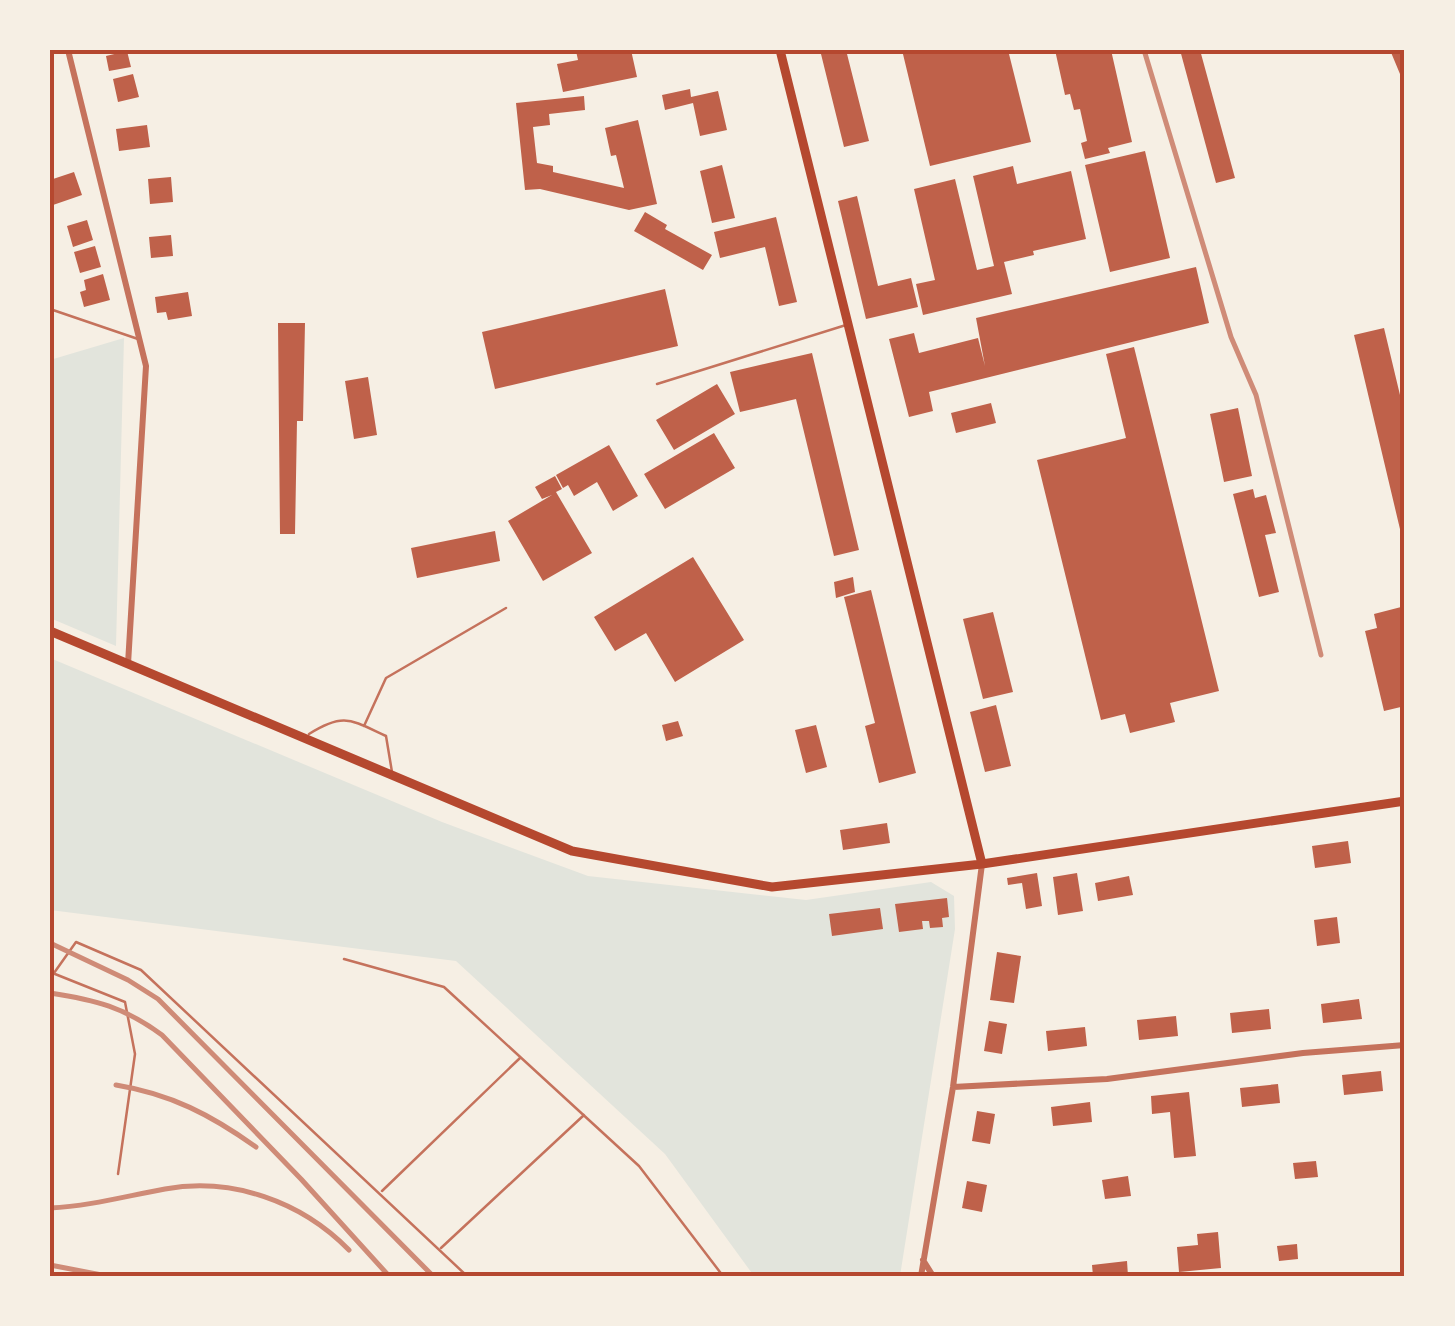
<svg xmlns="http://www.w3.org/2000/svg" width="1455" height="1326" font-family="'DM Sans',sans-serif">
	<style>
		.green { fill: #e2e4dc }
		.building { fill: #bf614a }
		.lines { fill: none; stroke-linecap: round; stroke-linejoin: round }
		.service { stroke: #c5725c; stroke-width: 2.5 }
		.minor { stroke: #c5725c; stroke-width: 6 }
		.secondary { stroke: #b5482f; stroke-width: 9 }
		.rail { stroke: #cf8b77; stroke-width: 5 }
		.neatline { fill: none; stroke: #b5482f; stroke-width: 4 }
	</style>
	<rect width="100%" height="100%" fill="#f6efe4"/>
	<!-- green -->
	<path class="green" d="M124,338L116,646L50,618V360Z
		M50,658L442,822L588,876L806,900L931,882L954,896L955,929L900,1276H754L665,1154L456,961L50,910Z"/>
	<!-- building -->
	<path class="building" d="M631,50L637,77L563,92L557,64L578,60L576,51Z
		M820,50H846L869,141L844,147Z
		M902,50H1008L1031,142L930,166Z
		M1055,50H1111L1132,142L1108,148L1110,153L1085,159L1081,143L1087,141L1080,109L1074,110L1070,94L1065,95Z
		M1180,50H1200L1235,178L1216,183Z
		M1390,50H1405V86Z
		M127,51L131,67L109,71L106,56Z
		M133,74L139,97L118,102L113,79Z
		M690,89L691,97L718,91L727,130L700,136L693,103L665,110L662,95Z
		M584,96L585,110L549,114L550,125L533,127L537,163L553,166V172L624,188L616,155L611,156L605,128L638,120L657,204L629,210L540,189L525,190L516,103Z
		M147,125L150,147L119,151L116,129Z
		M1145,151L1170,258L1110,272L1085,165Z
		M722,165L735,218L712,223L700,171Z
		M1013,166L1017,184L1071,171L1086,239L1033,251L1034,255L1004,262L1012,294L923,315L916,284L935,280L914,189L955,179L977,270L994,266L973,176Z
		M74,172L82,195L53,205L50,180Z
		M171,177L173,202L150,204L148,179Z
		M857,196L878,286L911,278L918,307L866,319L838,201Z
		M645,212L667,225L665,229L712,255L703,270L634,231Z
		M776,217L797,302L779,306L765,247L720,258L714,232Z
		M87,220L93,240L73,247L67,226Z
		M171,235L173,256L151,258L149,237Z
		M95,246L101,267L80,273L74,252Z
		M1196,267L1209,323L929,392L933,411L909,417L889,339L914,333L919,353L978,338L985,366L976,318Z
		M103,274L110,300L84,307L80,292L86,290L84,280Z
		M665,289L678,346L495,389L482,332Z
		M188,292L192,316L168,320L166,312L157,313L155,297Z
		M278,323H305L303,421H297L295,534H280Z
		M1384,328L1405,416L1404,546L1354,335Z
		M1134,347L1219,691L1170,703L1175,722L1130,733L1125,714L1101,720L1037,460L1126,438L1106,354Z
		M812,353L859,550L834,556L796,399L740,412L730,372Z
		M368,377L377,435L354,439L345,381Z
		M717,384L735,414L674,450L656,420Z
		M991,403L996,423L956,433L951,413Z
		M1238,408L1252,476L1224,482L1210,414Z
		M714,433L735,468L665,509L644,474Z
		M609,445L638,496L613,511L597,482L574,496L568,485L563,488L556,475Z
		M555,476L562,489L556,492L592,553L543,581L508,521L552,495L542,499L535,487Z
		M1253,489L1255,498L1266,495L1276,533L1265,535L1279,592L1259,597L1233,494Z
		M495,531L500,561L417,578L411,548Z
		M693,557L744,640L675,682L646,633L615,651L594,617Z
		M853,577L855,592L836,598L834,582Z
		M871,590L916,773L879,783L865,726L875,723L844,597Z
		M1405,606V706L1384,711L1365,631L1377,628L1374,614Z
		M993,612L1013,692L983,699L963,619Z
		M996,705L1011,766L985,772L970,712Z
		M678,721L683,736L666,741L662,725Z
		M816,725L827,767L806,773L795,730Z
		M887,823L890,843L843,850L840,830Z
		M1348,841L1351,863L1315,868L1312,846Z
		M1037,873L1042,906L1026,909L1022,883L1008,885L1007,878Z
		M1077,873L1083,911L1058,915L1053,877Z
		M1129,876L1133,895L1098,901L1095,883Z
		M947,898L949,917L942,918L943,927L930,928L929,921H922L923,929L899,932L895,904Z
		M880,908L883,929L832,936L829,914Z
		M1337,917L1340,943L1317,946L1314,920Z
		M997,952L1021,956L1014,1003L990,1000Z
		M1359,999L1362,1019L1323,1023L1321,1004Z
		M1269,1009L1271,1029L1232,1033L1230,1013Z
		M1176,1016L1178,1036L1139,1040L1137,1020Z
		M989,1021L1007,1024L1002,1054L984,1051Z
		M1085,1027L1087,1046L1048,1051L1046,1031Z
		M1381,1071L1383,1091L1344,1095L1342,1075Z
		M1278,1084L1280,1103L1242,1107L1240,1088Z
		M1189,1092L1196,1156L1174,1158L1170,1112L1152,1114L1151,1096Z
		M1090,1102L1092,1122L1053,1126L1051,1107Z
		M977,1111L995,1114L990,1144L972,1141Z
		M1316,1161L1318,1177L1295,1179L1293,1163Z
		M1128,1176L1131,1196L1105,1199L1102,1180Z
		M967,1181L987,1185L982,1212L962,1208Z
		M1218,1232L1221,1268L1179,1272L1177,1247L1198,1245L1197,1234Z
		M1297,1244L1298,1259L1279,1261L1277,1246Z
		M1127,1261L1128,1276H1093L1092,1265Z"/>
	<g class="lines">
		<!-- service -->
		<path class="service" d="M50,309L138,339
			M657,384L846,325
			M364,726L386,678L506,608
			M309,734C344,712 351,720 386,736L392,772
			M344,959L444,987L639,1166L723,1276
			M50,972L125,1002L135,1054L118,1174
			M54,973L76,942L141,970L467,1276
			M382,1191L520,1058
			M441,1248L584,1115"/>
		<!-- minor -->
		<path class="minor" d="M68,50L146,366L128,664
			M953,1087L1107,1079L1303,1053L1405,1045
			M923,1260L933,1276
			M921,1276L953,1087L982,864"/>
		<!-- secondary -->
		<path class="secondary" d="M780,50L982,864
			M50,631L572,851L772,887L982,864L1405,801"/>
		<!-- rail -->
		<path class="rail" d="M1144,50L1231,337L1256,395L1321,655
			M50,943L128,980L158,999L433,1276
			M50,993C96,1000 124,1007 162,1035L301,1179L389,1276
			M116,1085C171,1094 211,1115 256,1147
			M50,1208C90,1206 126,1196 165,1189C232,1177 301,1201 349,1250
			M50,1265L107,1276"/>
	</g>
	<!-- border -->
	<rect width="1455" height="1326" fill="none" stroke="#f6efe4" stroke-width="105"/>
	<rect x="52" y="52" width="1350" height="1222" class="neatline"/>
</svg>
